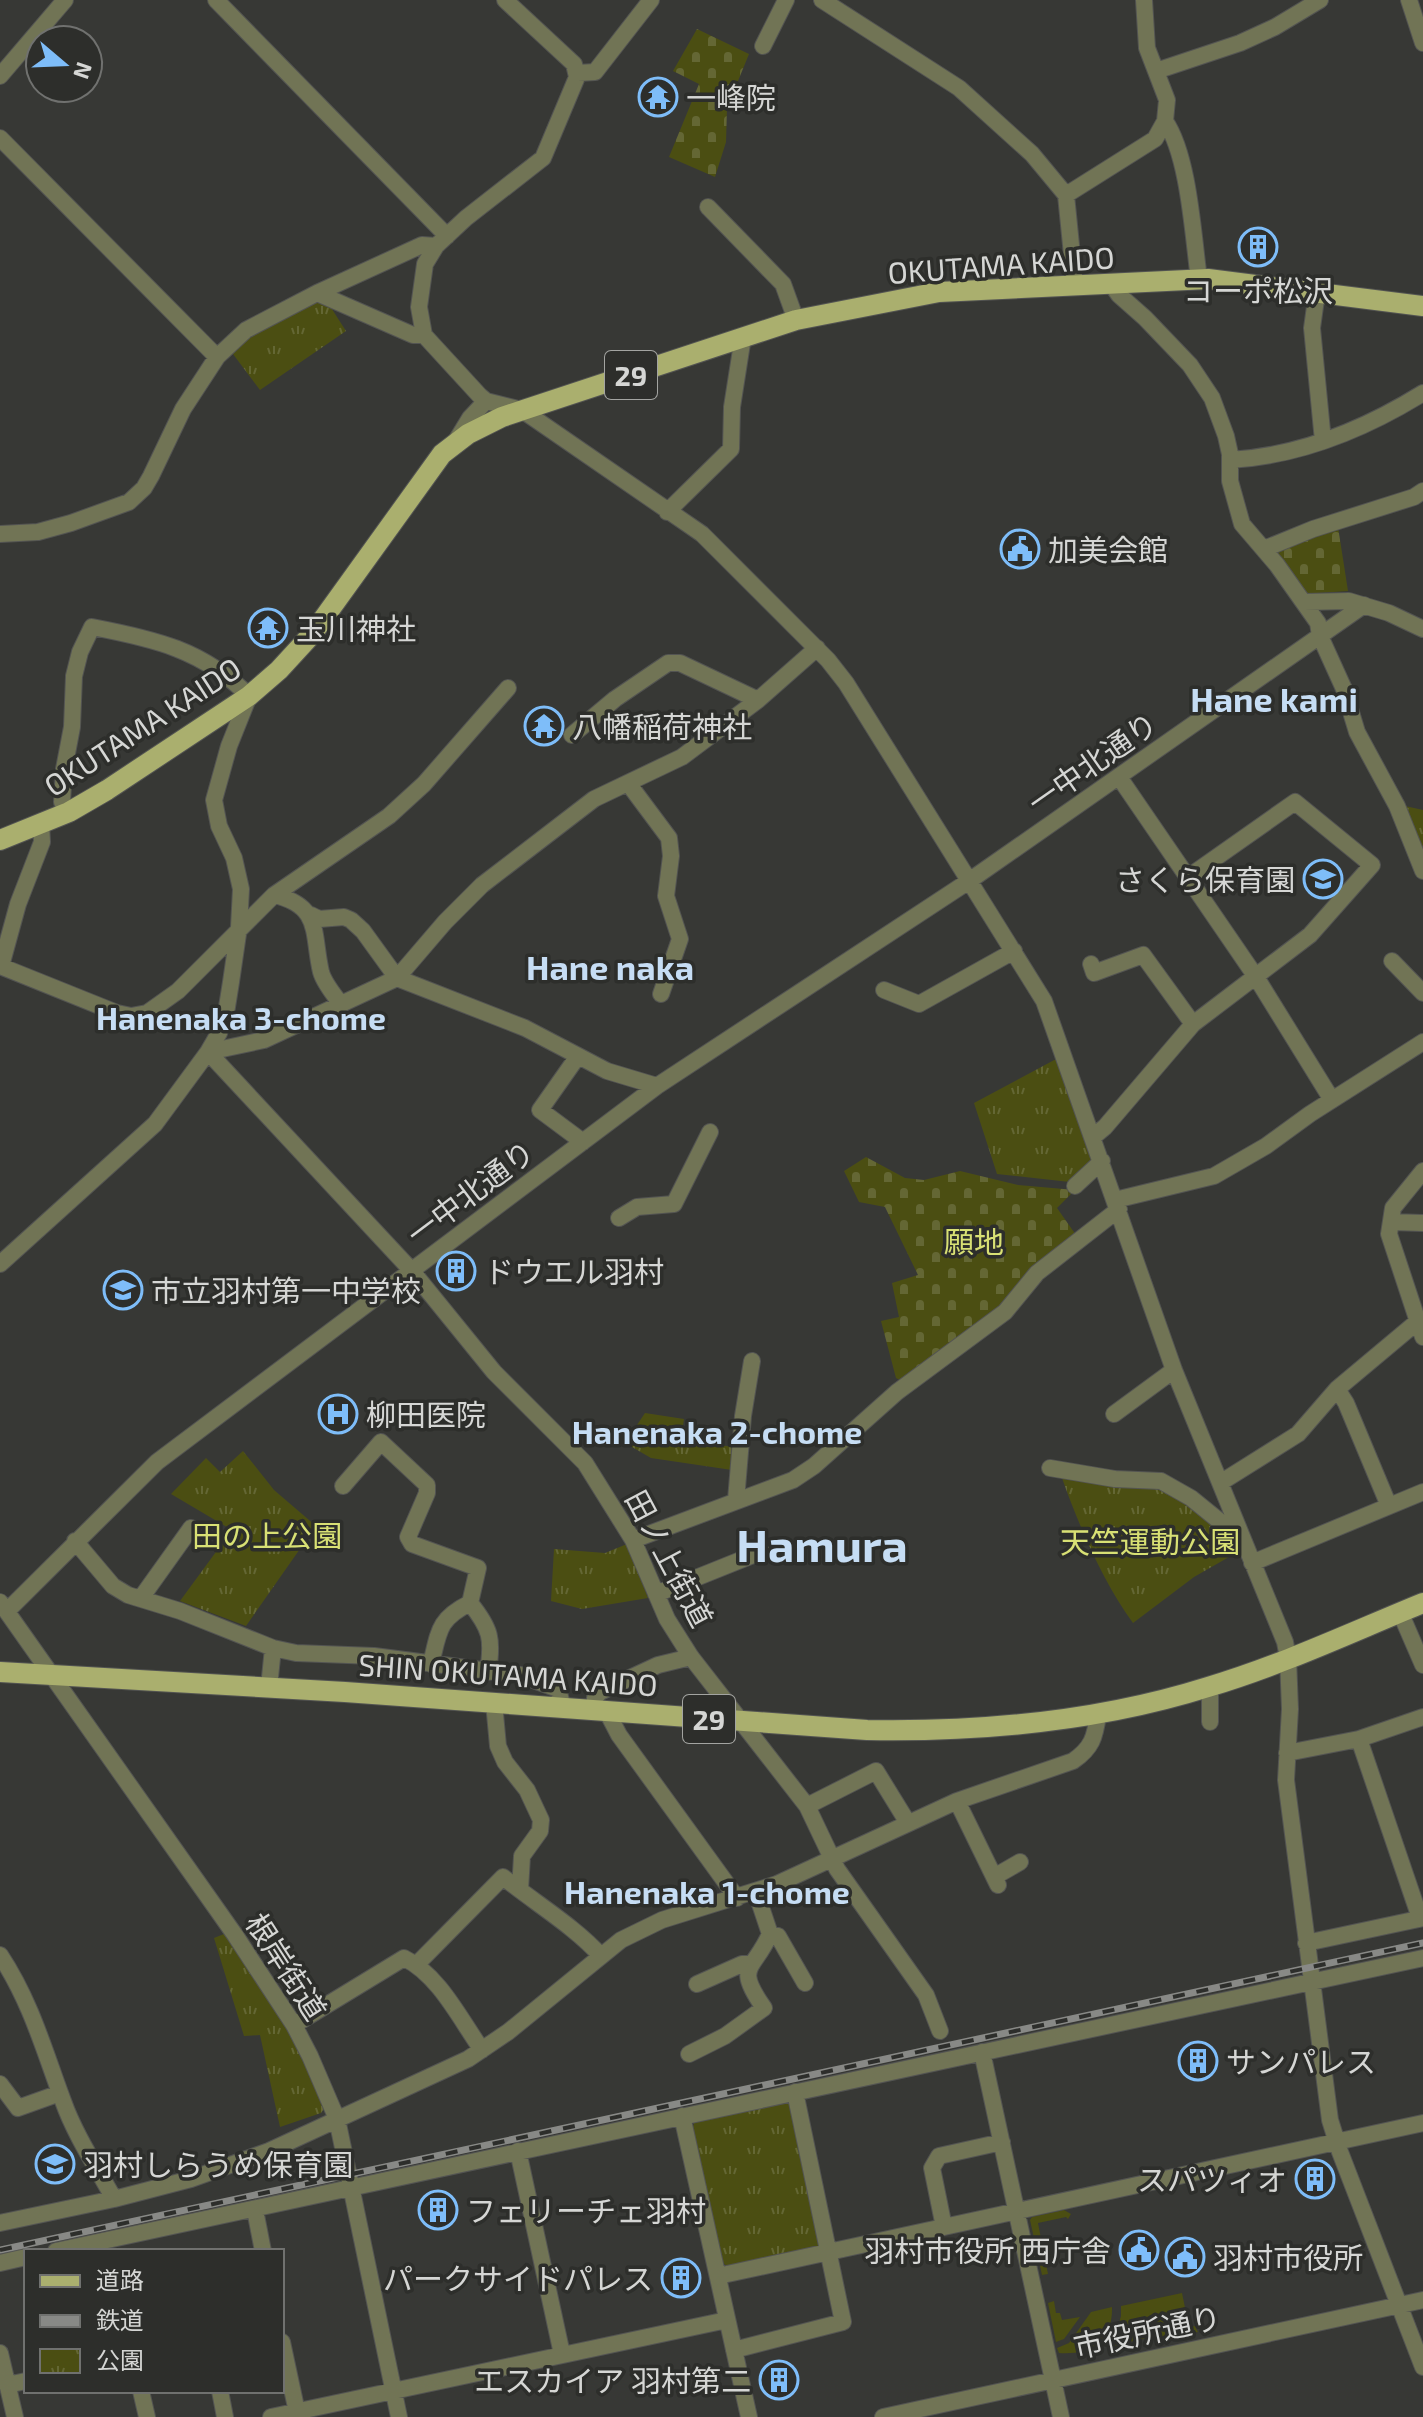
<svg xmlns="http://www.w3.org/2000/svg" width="1423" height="2417" font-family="'Exo 2','Noto Sans JP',sans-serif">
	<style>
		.grass { fill: #4b4e12 }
		.cemetery { fill: url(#cemetery-stones) }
		.park { fill: url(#park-tufts) }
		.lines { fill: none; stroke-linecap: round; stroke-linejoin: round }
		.minor-casing { stroke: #535452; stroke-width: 18 }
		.major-casing { stroke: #535452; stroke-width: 22 }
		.minor { stroke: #717455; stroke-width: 16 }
		.major { stroke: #aaaf6e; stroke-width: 20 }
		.rail-casing { stroke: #888986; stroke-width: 7 }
		.rail { stroke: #2d2e2b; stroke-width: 4; stroke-dasharray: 12; stroke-linecap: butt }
		.labels { text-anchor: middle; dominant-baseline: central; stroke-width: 7; stroke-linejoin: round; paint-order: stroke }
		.shield { fill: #2d2e2b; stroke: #a3a4a1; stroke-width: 2 }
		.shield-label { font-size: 28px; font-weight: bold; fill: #d5d6d4 }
		.poi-label { font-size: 30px; fill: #d5d6d4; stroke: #2d2e2b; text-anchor: start }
		.street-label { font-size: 30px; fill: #d5d6d4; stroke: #2d2e2b }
		.park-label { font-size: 30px; fill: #d8e074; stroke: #2d2e2b }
		.neighbourhood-label { font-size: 32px; font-weight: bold; fill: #c6ddf4; stroke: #2d2e2b }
		.quarter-label { font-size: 34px; font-weight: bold; fill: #c6ddf4; stroke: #2d2e2b }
		.town-label { font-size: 46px; font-weight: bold; fill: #c6ddf4; stroke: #2d2e2b }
	</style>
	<defs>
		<pattern id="cemetery-stones" width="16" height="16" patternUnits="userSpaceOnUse" patternTransform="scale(2)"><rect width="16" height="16" fill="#4b4e12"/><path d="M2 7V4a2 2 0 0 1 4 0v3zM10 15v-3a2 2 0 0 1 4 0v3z" fill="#646734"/></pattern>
		<pattern id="park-tufts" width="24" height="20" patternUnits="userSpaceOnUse" patternTransform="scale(2)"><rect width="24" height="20" fill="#4b4e12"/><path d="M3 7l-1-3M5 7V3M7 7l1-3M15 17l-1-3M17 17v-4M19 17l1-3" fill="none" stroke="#646734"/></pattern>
	</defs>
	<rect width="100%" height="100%" fill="#373835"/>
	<!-- grass -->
	<path class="grass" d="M1064,2210L1071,2214L1068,2219L1066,2217L1038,2223L1048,2274L1042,2275L1030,2220L1032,2217Z
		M1182,2293L1189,2327L1195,2326L1198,2332L1176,2337L1156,2336L1129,2342L1111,2350L1121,2316V2306Z
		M1054,2301L1056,2313H1060L1062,2320L1080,2317L1064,2339L1056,2342L1048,2303Z
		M1112,2307C1113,2342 1090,2355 1059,2353L1057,2348L1069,2343L1091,2312Z"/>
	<!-- cemetery -->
	<path class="cemetery" d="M697,29L749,54L727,108L726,142L715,177L669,157L699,84L673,71Z
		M1338,527L1348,591L1302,594L1270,547Z
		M866,1157L905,1178L924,1180L960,1171L1018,1185L1075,1190L1057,1208L1076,1235L1003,1311L902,1381L896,1378L881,1321L899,1317L892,1283L918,1275L885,1207L859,1202L844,1171Z"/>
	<!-- park -->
	<path class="park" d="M317,298L328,303L346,331L260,390L230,350L252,331Z
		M1405,806L1423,810V851Z
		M1058,1058L1094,1159L1070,1182L997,1174L974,1103Z
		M645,1413L684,1419L681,1440L734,1447L732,1470L651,1458L625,1443Z
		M243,1451L274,1490L316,1526L246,1626L180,1601L232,1530L171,1494L206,1458L220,1472Z
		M1062,1478L1115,1479L1173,1491L1229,1533L1236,1553L1194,1577L1133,1623C1103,1582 1079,1526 1062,1478Z
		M627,1544L648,1598L582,1609L551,1601L554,1549L605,1553Z
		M229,1932L289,2028L328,2103L321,2113L280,2127L260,2035L244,2036L214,1938Z
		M786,2100L793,2103L822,2245L727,2266L720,2261L693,2127L695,2120Z"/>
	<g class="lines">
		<defs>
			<path id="minor" d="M216,0L447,236
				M505,0L574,64L577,77L543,158L466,218L436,246L425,264L419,307L424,335L480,396L486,401L522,410L702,534L828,660L846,683L1044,1001L1174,1370L1285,1642L1288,1658L1290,1709L1286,1780L1330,2120L1340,2152L1423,2367
				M822,0L959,88L1032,154L1066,195
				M1409,0L1423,43
				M763,46L786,0
				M1156,71L1240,43L1275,27L1320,0
				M578,73L595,72L651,0
				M0,76L65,0
				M1165,121C1189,156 1193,236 1199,279
				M0,138L217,357
				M708,207L783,284L796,320
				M1075,285L1066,195L1155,139L1165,121L1167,100L1147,48L1144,0
				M1112,285L1119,295L1145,318L1190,365L1212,398L1226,436L1230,454V481L1242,524L1277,565L1318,623L1320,636L1344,689L1357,732L1397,806L1423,871
				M1317,292L1312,328L1323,441
				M317,293L413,335H424
				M456,441L470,418L486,401
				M1230,460C1298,456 1365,429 1423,393
				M667,512L731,449L732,407L743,337
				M0,534L38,532L71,523L129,502L144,488L151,476L183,409L217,357L246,330L317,293L422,245L436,246
				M1264,549L1313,529L1414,497L1423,491
				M1304,602L1349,601L1389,613L1423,629
				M572,735L615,699L668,663H680L758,700
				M1119,777L1256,977L1332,1100
				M628,783L669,838L671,856L666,896L680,939L661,994
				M274,895C322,906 312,934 321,972C324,983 334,995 341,1004
				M311,915L319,919L344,917L351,920L363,931L397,978L525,1028L607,1071L657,1086
				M1392,961L1423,993
				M1091,964L1094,973L1143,955L1193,1024
				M0,966L117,1013L131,1016L147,1013L178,991L274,895L389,816L424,784L508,688
				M1,966L18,904L42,842L41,824
				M884,990L919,1004L1014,951
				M208,1052L412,1271L494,1372L585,1463L633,1540L667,1619L691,1657L807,1806L837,1869L926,1995L940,2031
				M208,1052L264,1040L397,978L445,922L482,885L594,799L682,757L758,700L817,648
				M578,1056L540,1110L583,1142
				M1093,1137L1105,1127L1193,1024L1310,935L1372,865L1295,802L1187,878
				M1423,1171L1393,1208L1389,1234L1423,1337
				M1075,1186L1102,1161
				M1115,1200L1214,1176L1266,1146L1310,1114L1423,1042
				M619,1218L637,1207L674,1204L710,1132
				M1391,1222L1423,1223
				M0,1264L155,1124L208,1052L219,1033L226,1013L231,982L239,927L241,889L234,858L219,826L214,800L229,746L249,696C203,650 155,639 92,627L80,652L74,676L72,727L64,769L62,802L69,812
				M1337,1389L1346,1403L1389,1506
				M1114,1414L1174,1370
				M1050,1468L1115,1479L1161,1481L1191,1498L1223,1524L1237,1525
				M1220,1483L1298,1434L1337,1389L1417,1322
				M343,1486L381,1442L427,1485V1493L408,1537L412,1544L478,1568L470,1603C491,1629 493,1639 488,1672
				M736,1500L743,1416L752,1361
				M633,1540L793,1480L814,1466L897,1392L1005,1312L1037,1273L1119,1209
				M75,1541L113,1586L128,1595L180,1611L273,1648L296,1653L374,1656L520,1675L558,1689L563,1708
				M1252,1563L1423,1492
				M656,1594L763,1551
				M141,1598L191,1528
				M0,1602L235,1935L294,2025L310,2056L337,2119L399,2417
				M7,1611L157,1462L657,1086L969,881L1364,605
				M1400,1612L1423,1665
				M431,1664C439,1631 438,1619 470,1603
				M269,1687L273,1648
				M494,1703L498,1746L505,1762L527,1790L541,1820L540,1831L522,1856L520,1890
				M594,1710L595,1698L600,1692L658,1665L691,1657
				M606,1710L619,1735L737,1898
				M1210,1722V1687
				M1359,1739L1420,1918
				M1287,1753L1359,1739L1423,1717
				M957,1801L998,1885
				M807,1806L876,1771L908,1823
				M994,1877L1020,1862
				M756,1892L770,1934L778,1936L805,1983
				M1306,1943L1423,1918
				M0,1955C31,2002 44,2050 63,2101C75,2135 97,2168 114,2199
				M417,1964L503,1877C535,1903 574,1926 601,1956
				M697,1984L742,1964H751
				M294,2025L404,1958C439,1975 460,2019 482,2050
				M982,2052L1061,2417
				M689,2054L725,2036L764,2008C734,1965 753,1972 770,1934
				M0,2084L18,2108L60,2093
				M682,2116L749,2417
				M518,2151L562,2354
				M255,2210L263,2251
				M0,2223L114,2199L191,2179L269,2151L468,2059L508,2032L621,1940L662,1920L777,1884L957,1801L1073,1761C1092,1748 1095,1737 1098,1715
				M944,2227L932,2168L939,2156L1002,2142
				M56,2251L1423,1958
				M0,2263L26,2257
				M718,2276L1423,2123
				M282,2342L297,2412
				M734,2350L843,2322L795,2092
				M0,2353L15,2417
				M7,2385L26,2381
				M141,2391L147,2417
				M220,2391L225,2417
				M271,2417L727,2320
				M883,2417L1423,2300"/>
			<path id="major" d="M0,840L69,812L107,790L249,696L279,670L313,633L442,454L468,434L502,417L796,320L939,292L1208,279L1423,306
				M0,1672L345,1692L867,1730C982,1732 1097,1722 1208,1687C1282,1665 1352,1632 1423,1603"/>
		</defs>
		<!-- minor casing -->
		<use href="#minor" class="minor-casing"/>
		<!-- major casing -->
		<use href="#major" class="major-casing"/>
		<!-- minor -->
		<use href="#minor" class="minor"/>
		<!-- major -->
		<use href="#major" class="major"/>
		<defs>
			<path id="rail" d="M0,2250L1423,1943"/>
		</defs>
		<!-- rail casing -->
		<use href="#rail" class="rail-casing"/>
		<!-- rail -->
		<use href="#rail" class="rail"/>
	</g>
	<!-- icons -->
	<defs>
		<symbol id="temple-ring" viewBox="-11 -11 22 22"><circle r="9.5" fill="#2d2e2b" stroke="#7ebdf9" stroke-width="1.5"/><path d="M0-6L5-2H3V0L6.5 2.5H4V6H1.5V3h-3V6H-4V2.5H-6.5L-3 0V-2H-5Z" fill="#7ebdf9"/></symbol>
		<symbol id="building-ring" viewBox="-11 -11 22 22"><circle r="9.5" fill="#2d2e2b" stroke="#7ebdf9" stroke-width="1.5"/><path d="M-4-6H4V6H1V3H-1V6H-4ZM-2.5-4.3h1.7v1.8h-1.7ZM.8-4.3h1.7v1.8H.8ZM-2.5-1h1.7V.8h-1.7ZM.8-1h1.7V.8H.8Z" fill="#7ebdf9"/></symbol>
		<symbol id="civic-ring" viewBox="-11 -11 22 22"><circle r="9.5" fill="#2d2e2b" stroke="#7ebdf9" stroke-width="1.5"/><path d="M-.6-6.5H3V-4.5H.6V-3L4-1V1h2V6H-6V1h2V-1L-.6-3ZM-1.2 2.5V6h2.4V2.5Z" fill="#7ebdf9"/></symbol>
		<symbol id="school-ring" viewBox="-11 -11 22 22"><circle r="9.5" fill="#2d2e2b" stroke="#7ebdf9" stroke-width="1.5"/><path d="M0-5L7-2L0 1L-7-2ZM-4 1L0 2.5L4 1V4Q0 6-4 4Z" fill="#7ebdf9"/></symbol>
		<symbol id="hospital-ring" viewBox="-11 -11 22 22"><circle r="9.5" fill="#2d2e2b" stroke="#7ebdf9" stroke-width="1.5"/><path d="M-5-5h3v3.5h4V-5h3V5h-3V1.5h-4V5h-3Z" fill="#7ebdf9"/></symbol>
	</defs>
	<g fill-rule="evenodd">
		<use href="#temple-ring" x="636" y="75" width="44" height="44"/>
		<use href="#building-ring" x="1236" y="225" width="44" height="44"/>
		<use href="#civic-ring" x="998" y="527" width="44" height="44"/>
		<use href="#temple-ring" x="246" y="606" width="44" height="44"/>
		<use href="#temple-ring" x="522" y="704" width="44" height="44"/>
		<use href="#school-ring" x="1301" y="857" width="44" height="44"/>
		<use href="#building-ring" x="434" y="1249" width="44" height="44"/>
		<use href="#school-ring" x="101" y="1268" width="44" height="44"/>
		<use href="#hospital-ring" x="316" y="1392" width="44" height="44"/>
		<use href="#building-ring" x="1176" y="2039" width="44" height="44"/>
		<use href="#school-ring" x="33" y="2142" width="44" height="44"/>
		<use href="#building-ring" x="1293" y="2157" width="44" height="44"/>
		<use href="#building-ring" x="416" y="2188" width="44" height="44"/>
		<use href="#civic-ring" x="1117" y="2228" width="44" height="44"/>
		<use href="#civic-ring" x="1163" y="2235" width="44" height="44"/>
		<use href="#building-ring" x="659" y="2256" width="44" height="44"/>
		<use href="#building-ring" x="757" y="2358" width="44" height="44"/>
	</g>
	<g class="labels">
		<!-- shield labels -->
		<g class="shield">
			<rect x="605" y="351" width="52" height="48" rx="6"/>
			<rect x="683" y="1695" width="52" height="48" rx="6"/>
		</g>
		<g class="shield-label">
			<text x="631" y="375">29</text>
			<text x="709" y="1719">29</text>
		</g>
		<!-- poi labels -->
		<g class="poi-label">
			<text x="686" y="97">一峰院</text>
			<text x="1258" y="290" text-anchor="middle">コーポ松沢</text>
			<text x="1048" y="549">加美会館</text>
			<text x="296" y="628">玉川神社</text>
			<text x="572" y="726">八幡稲荷神社</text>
			<text x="1295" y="879" text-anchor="end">さくら保育園</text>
			<text x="484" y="1271">ドウエル羽村</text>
			<text x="151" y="1290">市立羽村第一中学校</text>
			<text x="366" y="1414">柳田医院</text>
			<text x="1226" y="2061">サンパレス</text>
			<text x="83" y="2164">羽村しらうめ保育園</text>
			<text x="1287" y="2179" text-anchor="end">スパツィオ</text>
			<text x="466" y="2210">フェリーチェ羽村</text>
			<text x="1111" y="2250" text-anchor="end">羽村市役所 西庁舎</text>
			<text x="1213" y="2257">羽村市役所</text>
			<text x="653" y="2278" text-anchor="end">パークサイドパレス</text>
			<text x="751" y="2380" text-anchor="end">エスカイア 羽村第二</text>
		</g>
		<!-- street labels -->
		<g class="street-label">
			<text transform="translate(1001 264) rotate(-4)">OKUTAMA KAIDO</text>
			<text transform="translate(142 726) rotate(-33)">OKUTAMA KAIDO</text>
			<text transform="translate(1092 762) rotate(-35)">一中北通り</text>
			<text transform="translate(470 1192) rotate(-37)">一中北通り</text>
			<text transform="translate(670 1558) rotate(62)">田ノ上街道</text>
			<text transform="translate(508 1674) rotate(4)">SHIN OKUTAMA KAIDO</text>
			<text transform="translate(287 1966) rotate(57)">根岸街道</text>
			<text transform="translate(1147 2331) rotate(-12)">市役所通り</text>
		</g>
		<!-- park labels -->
		<g class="park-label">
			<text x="974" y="1241">願地</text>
			<text x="267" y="1535">田の上公園</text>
			<text x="1150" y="1541">天竺運動公園</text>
		</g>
		<!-- neighbourhood labels -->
		<g class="neighbourhood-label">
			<text x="241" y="1017">Hanenaka 3-chome</text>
			<text x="717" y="1431">Hanenaka 2-chome</text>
			<text x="707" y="1891">Hanenaka 1-chome</text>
		</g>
		<!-- quarter labels -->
		<g class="quarter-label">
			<text x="1274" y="698">Hane kami</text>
			<text x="610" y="966">Hane naka</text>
		</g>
		<!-- town labels -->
		<g class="town-label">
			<text x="822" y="1543">Hamura</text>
		</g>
	</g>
	<!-- legend -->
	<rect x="24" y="2249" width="260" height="144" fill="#2d2e2b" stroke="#70716f" stroke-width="2"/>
	<rect x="40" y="2275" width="40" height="12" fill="#aaaf6e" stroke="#70716f" stroke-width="2"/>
	<text x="96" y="2289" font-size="24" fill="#d5d6d4">道路</text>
	<rect x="40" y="2315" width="40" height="12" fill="#888986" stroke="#70716f" stroke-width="2"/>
	<text x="96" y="2329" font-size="24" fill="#d5d6d4">鉄道</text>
	<rect x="40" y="2349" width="40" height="24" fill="url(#park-tufts)" stroke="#70716f" stroke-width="2"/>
	<text x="96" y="2369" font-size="24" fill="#d5d6d4">公園</text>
	<!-- north arrow -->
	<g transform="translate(64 64) rotate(109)"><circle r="38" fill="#2d2e2b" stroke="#70716f" stroke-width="2"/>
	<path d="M0-6L14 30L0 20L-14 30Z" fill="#7ebdf9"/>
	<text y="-12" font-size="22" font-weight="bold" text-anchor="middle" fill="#d5d6d4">N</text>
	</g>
</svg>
